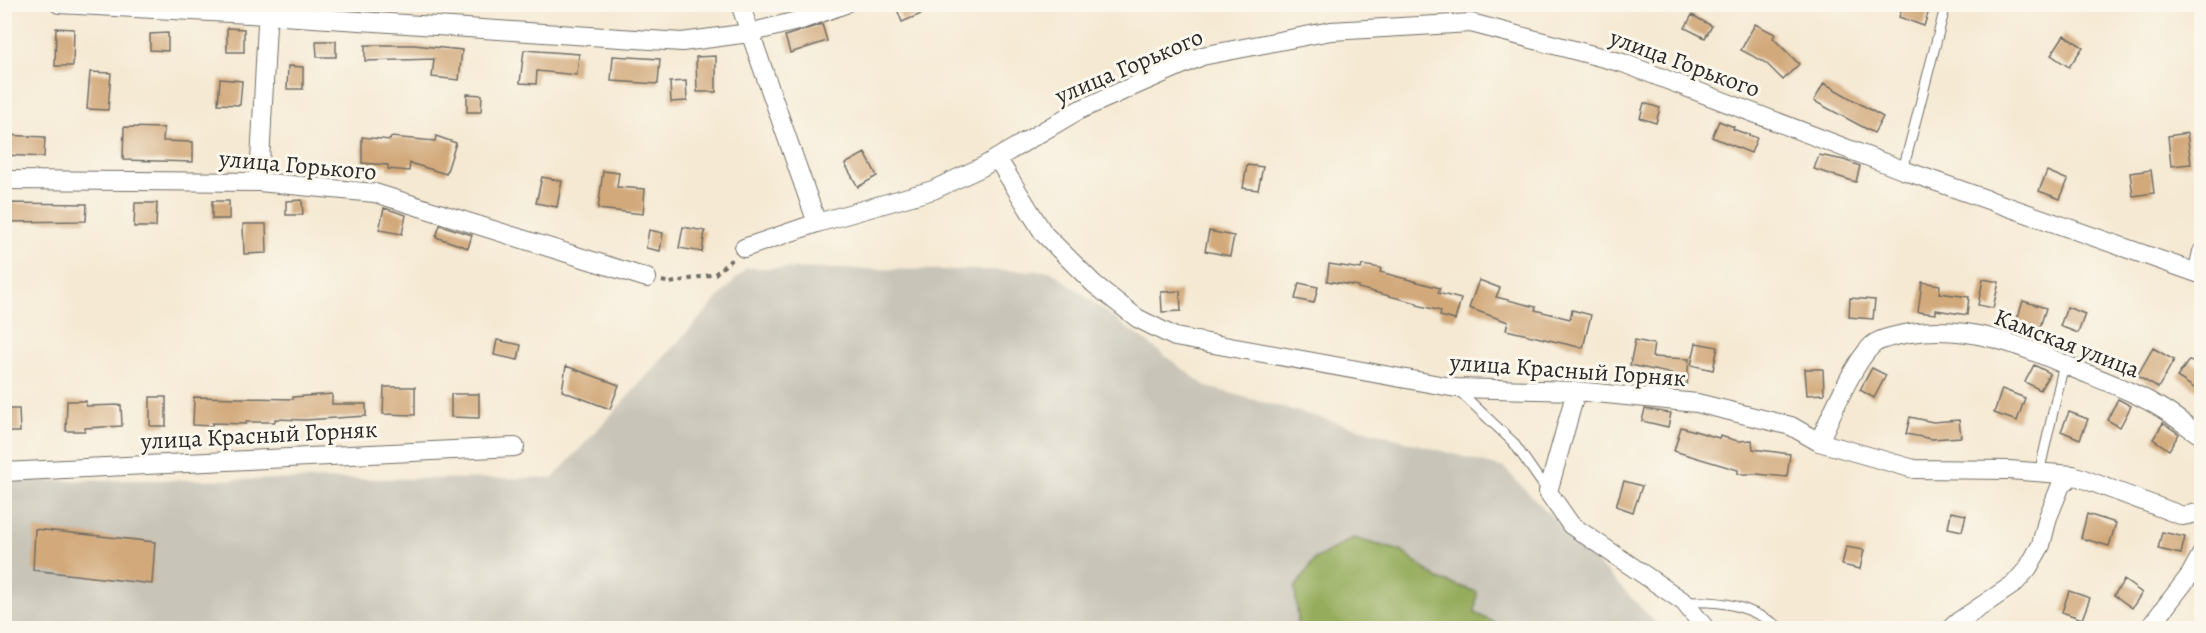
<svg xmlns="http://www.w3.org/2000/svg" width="2206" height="633" font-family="Alegreya,serif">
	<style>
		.industrial { fill: #c8c4b8 }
		.forest { fill: #94ac5c; stroke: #606c44; stroke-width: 1.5 }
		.building { fill: #d2a97a }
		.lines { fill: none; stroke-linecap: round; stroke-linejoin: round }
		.lane-casing { stroke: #726e66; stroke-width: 11 }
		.street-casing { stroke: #726e66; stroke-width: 20 }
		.path { stroke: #726e66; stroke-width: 4; stroke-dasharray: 4.5 4.5; stroke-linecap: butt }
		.lane { stroke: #fff; stroke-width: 9 }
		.street { stroke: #fff; stroke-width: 18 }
		.labels { text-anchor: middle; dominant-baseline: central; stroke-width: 6; stroke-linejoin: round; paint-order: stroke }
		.street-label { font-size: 24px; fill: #2b2b2b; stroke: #fbf7ec }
	</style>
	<rect width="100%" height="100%" fill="#fbf7ec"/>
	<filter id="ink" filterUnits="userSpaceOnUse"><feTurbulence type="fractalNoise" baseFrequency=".0167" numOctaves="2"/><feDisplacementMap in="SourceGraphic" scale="12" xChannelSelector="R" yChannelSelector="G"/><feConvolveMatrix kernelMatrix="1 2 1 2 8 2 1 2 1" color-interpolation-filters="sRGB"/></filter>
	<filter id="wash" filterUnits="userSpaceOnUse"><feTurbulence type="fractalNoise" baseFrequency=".008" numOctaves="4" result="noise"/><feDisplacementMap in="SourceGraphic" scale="24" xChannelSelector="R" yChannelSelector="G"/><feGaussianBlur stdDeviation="1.35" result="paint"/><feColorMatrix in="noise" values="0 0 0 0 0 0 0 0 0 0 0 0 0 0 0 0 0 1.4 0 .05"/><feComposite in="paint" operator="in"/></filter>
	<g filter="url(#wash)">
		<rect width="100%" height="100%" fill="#f5e9d3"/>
		<!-- industrial -->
		<path class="industrial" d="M746,268L1051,271L1207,387L1504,468L1661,628H5L4,481L553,478Z"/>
		<!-- forest -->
		<path class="forest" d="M1353,538L1401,551L1438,579L1477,592L1475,613L1505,628H1295L1298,620L1295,588L1315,559Z"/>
		<g id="blocks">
			<!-- building -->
			<path class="building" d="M895,4H943V5L902,22Z
				M1904,4H1931L1924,26L1899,17Z
				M1692,15L1712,26L1705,38L1685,28Z
				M822,24L827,41L790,53L785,36Z
				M1755,24L1775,34L1773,38L1799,64L1783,80L1766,63L1741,50Z
				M56,28L74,29L73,66H55Z
				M227,28L244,29V52H227Z
				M168,33V51L150,50V34Z
				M2064,35L2083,47L2069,67L2051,55Z
				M316,41H336V57H317Z
				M365,45H414L462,50L459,80L432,77L434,59L365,61Z
				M524,50L579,54L577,75L537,71L536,84L520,83Z
				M613,56L660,59L658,84L611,81Z
				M716,56V92H697L696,57Z
				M288,66L303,67V89H287Z
				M90,72L111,73L108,110L87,109Z
				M220,79L242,81L240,105L218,104Z
				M686,81L687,101L671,102L670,82Z
				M1824,83L1883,117L1874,133L1814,101Z
				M467,94L482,95L481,112H467Z
				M1644,103L1660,108L1656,123L1640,118Z
				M1719,121L1734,127L1733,129L1757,138L1751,153L1712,137Z
				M124,127L164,128L163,141L193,142V162L123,160Z
				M2187,133L2191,164L2171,166L2168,136Z
				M4,135L45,137L44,157L4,155Z
				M436,136L456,143L446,174L410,163L409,171L388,169V165L362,163V137L390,140L391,137L435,141Z
				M865,153L877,176L858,187L845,164Z
				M1819,155L1844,160L1860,166L1856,182L1814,169Z
				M1247,165L1263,167L1258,190L1243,188Z
				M2151,170L2154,193L2133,196L2130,173Z
				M603,171L619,173L617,187L645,189L643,214L598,209Z
				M2047,171L2068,180L2060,199L2039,191Z
				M542,177L562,181L557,207L536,203Z
				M302,200L303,215H286V201Z
				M212,201H229V219H212Z
				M4,203L87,204L86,221L4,222Z
				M135,203H157L156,227H134Z
				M384,208L406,215L402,234L379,230Z
				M243,224H266L267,253L244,254Z
				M440,225L472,235L468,248L436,237Z
				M683,227L705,231L702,252L679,248Z
				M649,230L663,233L660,251L646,248Z
				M1209,231L1234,236L1230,256L1205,251Z
				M1329,264L1361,269L1362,265L1381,268L1380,272L1440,288L1438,293L1461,299L1455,320L1440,316L1441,311L1417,305V303L1358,288V286L1327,281Z
				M1983,279L1999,282L1993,308L1978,305Z
				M1479,280L1500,288L1496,297L1536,307L1535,310L1570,319L1572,310L1591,315L1583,348L1506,330L1508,322L1469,308Z
				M1922,282L1940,285L1939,293L1969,297L1967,315L1936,310V314L1918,312Z
				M1299,283L1318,287L1314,303L1295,299Z
				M1180,291L1181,311L1162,312L1161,292Z
				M1850,298L1875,300L1873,319L1849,317Z
				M2023,301L2046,308L2039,330L2016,323Z
				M2067,307L2085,314L2078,333L2060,326Z
				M497,340L521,345L518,360L494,355Z
				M1635,340L1654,344L1652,357L1689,359L1687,384L1672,383L1673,374L1630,365Z
				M1696,343L1718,347L1713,370L1691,365Z
				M2153,348L2174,360L2158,388L2137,376Z
				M2189,360L2202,368V393L2177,377Z
				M2034,365L2050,373L2040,390L2025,382Z
				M566,366L619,385L610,409L562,391Z
				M1872,368L1886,375L1874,398L1860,390Z
				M1805,369H1823L1824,394L1807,395Z
				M384,387H415V415L383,414Z
				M2002,389L2025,398L2017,421L1994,413Z
				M332,394V404H366V416L305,420L275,419V422H246V424L212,423V426L193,425L194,397L293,399V397Z
				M451,394H479V418L451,417Z
				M150,397H166V426H150Z
				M2118,399L2131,406L2120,427L2107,420Z
				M67,401H86V406L121,405L122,426L85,428V431H66Z
				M4,409H19L20,432H4Z
				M1645,409L1671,413L1668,427L1642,421Z
				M2069,412L2088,419L2080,439L2061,431Z
				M1910,417L1933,422L1959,420L1961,437L1932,439L1906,434Z
				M2163,423L2179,434L2169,450L2153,439Z
				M1681,427L1719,438L1720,436L1738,441L1752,440L1753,449L1790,454L1787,477L1757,474H1738V470L1674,451Z
				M1624,481L1642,486L1633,512L1616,506Z
				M1951,512L1966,515L1962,531L1948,528Z
				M2087,514L2116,523L2109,546L2081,538Z
				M35,529L155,542L152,584L33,570Z
				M2162,532L2185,537L2181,554L2158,549Z
				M1846,547L1864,550L1860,569L1842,565Z
				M2124,580L2142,593L2132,608L2114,595Z
				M2069,591L2090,598L2082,619L2062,612Z"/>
		</g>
	</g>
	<g filter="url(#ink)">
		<use href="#blocks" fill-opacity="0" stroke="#726e66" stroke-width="1.5"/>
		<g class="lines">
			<defs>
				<path id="lane" d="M1903,170L1946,4
					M1457,389L1513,442L1548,492
					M2039,473L2064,364
					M1685,602C1725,600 1748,606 1781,628"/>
				<path id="street" d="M59,4L267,15L682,42L749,33L801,20L845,4
					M740,4L817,223
					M997,158L1044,234L1094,284L1137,318L1175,337L1456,388L1576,391L1697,403L1791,426L1819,442L1914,469L2009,470L2073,475L2183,516L2202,512
					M4,180L259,182L375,193L647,278
					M259,182L268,4
					M744,248L817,223L933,190L982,167L1079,110L1202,56L1331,31L1471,23L1623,63L1903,170L2197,273L2202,252
					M1576,391L1548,492L1571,525L1684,602L1705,628
					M1819,442C1830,418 1855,358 1875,343C1885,337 1899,335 1910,333C1969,324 2021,345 2073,368C2104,381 2136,392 2164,410C2177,418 2189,428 2202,436
					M4,472L515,447
					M1951,628L1959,621L2014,584L2028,568L2041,545L2048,517L2061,485L2073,475
					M2149,628L2190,575L2202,553"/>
			</defs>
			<!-- lane casing -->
			<use href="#lane" class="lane-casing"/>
			<!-- street casing -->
			<use href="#street" class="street-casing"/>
			<!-- path -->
			<path class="path" d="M662,281L670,283L715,274L732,259"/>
			<!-- lane -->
			<use href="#lane" class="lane"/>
			<!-- street -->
			<use href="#street" class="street"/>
		</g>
	</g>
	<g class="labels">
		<!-- street labels -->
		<g class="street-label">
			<text transform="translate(1685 63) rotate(20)">улица Горького</text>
			<text transform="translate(1129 66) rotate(-23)">улица Горького</text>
			<text transform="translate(298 165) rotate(5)">улица Горького</text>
			<text transform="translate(2067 343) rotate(21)">Камская улица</text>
			<text transform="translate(1568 370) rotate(4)">улица Красный Горняк</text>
			<text transform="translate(259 435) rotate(-3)">улица Красный Горняк</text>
		</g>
	</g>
	<!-- margin -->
	<rect width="2206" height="633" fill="none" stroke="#fbf7ec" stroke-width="24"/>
</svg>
